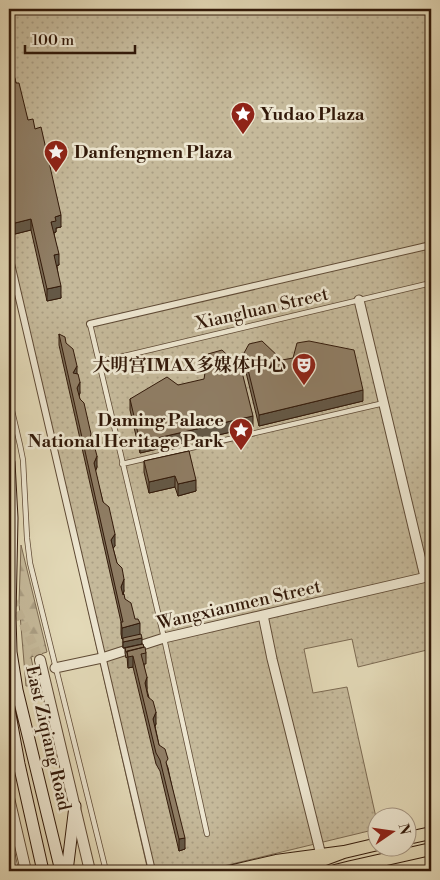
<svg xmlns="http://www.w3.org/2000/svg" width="440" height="880" font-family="'Libre Bodoni','Noto Serif SC',serif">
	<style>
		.forest { fill: url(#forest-firs); stroke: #7c6a52 }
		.park { fill: url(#park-dots); stroke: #7c6a52 }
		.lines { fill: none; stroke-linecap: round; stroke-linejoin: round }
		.minor-tunnel { stroke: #c0b394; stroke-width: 9; stroke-dasharray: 9 4.5; stroke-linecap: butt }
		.service-casing { stroke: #5f4a35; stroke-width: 6 }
		.pedestrian-casing { stroke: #5f4a35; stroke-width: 8 }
		.minor-casing { stroke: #5f4a35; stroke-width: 11 }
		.tertiary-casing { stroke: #5f4a35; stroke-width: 12 }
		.secondary-casing { stroke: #331a0a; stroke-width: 13 }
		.primary-casing { stroke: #331a0a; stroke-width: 14 }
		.service { stroke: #ede6d0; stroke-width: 4.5 }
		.pedestrian { stroke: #ede6d0; stroke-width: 6 }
		.minor { stroke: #ede6d0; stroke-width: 9 }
		.tertiary { stroke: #ede6d0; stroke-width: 10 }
		.secondary { stroke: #ede6d0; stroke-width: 11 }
		.primary { stroke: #e3d9b7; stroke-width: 12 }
		.wall { fill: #7b6c56; stroke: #331a0a }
		.shaded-wall { fill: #645846; stroke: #331a0a }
		.building { fill: #8f7d64; stroke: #331a0a }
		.labels { text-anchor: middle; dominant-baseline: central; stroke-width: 5; stroke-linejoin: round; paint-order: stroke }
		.poi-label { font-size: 18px; font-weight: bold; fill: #331a0a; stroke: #ede6d0; text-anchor: start }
		.street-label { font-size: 18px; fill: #331a0a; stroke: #ede6d0 }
	</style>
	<defs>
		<pattern id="forest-firs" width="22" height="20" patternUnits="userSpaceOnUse" patternTransform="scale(1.25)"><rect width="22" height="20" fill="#c5b99a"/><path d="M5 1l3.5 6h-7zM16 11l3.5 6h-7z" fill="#aa9e83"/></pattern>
		<pattern id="park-dots" width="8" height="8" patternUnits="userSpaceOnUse" patternTransform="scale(1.25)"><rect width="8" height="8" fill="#c5b99a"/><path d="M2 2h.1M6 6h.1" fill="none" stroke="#aa9e83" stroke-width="1.8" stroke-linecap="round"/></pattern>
	</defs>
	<rect width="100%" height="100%" fill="#e3d9b7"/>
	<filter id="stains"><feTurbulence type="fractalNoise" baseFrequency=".004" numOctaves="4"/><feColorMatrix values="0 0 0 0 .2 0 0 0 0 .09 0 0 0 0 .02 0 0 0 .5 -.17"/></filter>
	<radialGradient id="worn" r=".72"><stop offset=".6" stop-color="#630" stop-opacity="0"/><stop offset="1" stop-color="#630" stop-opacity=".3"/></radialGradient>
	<!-- forest -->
	<path class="forest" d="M21,545L47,652L31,657L37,686H26L19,603Z"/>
	<!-- park -->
	<path class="park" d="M9,9H431V649L358,667L352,639L304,649L313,693L347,687L377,822V829L203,871H148L9,264Z"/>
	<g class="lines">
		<!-- minor-tunnel -->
		<path class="minor-tunnel" d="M12,599L40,660"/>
		<defs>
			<path id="service" d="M90,324L164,638L207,834
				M99,362L431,283
				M9,398L20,445L23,460L27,538L30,563L106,871
				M122,464L384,403
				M9,838L16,871"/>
			<path id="pedestrian" d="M9,255L152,871
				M90,324L431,245"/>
			<path id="minor" d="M359,300L425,577
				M263,615L272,659L321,855
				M55,668L102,658L164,638L431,576"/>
			<path id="tertiary" d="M40,660L90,871
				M9,798L26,871"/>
			<path id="secondary" d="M9,462L12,518L10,616L11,652L17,690L61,871
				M9,709L19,764L43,871
				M67,871L75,806"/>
			<path id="primary" d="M408,838L431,833
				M233,871L276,861L344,852
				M293,871L344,852L378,844
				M335,871L351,867L431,849"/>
		</defs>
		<!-- service casing -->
		<use href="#service" class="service-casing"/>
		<!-- pedestrian casing -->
		<use href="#pedestrian" class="pedestrian-casing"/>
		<!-- minor casing -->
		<use href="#minor" class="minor-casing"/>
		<!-- tertiary casing -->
		<use href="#tertiary" class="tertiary-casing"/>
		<!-- secondary casing -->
		<use href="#secondary" class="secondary-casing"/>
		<!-- primary casing -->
		<use href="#primary" class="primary-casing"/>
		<!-- service -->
		<use href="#service" class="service"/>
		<!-- pedestrian -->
		<use href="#pedestrian" class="pedestrian"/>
		<!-- minor -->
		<use href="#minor" class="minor"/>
		<!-- tertiary -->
		<use href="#tertiary" class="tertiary"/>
		<!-- secondary -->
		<use href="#secondary" class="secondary"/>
		<!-- primary -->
		<use href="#primary" class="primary"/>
	</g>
	<!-- wall -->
	<path class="wall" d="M9,56L16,83L61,227L56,228V232L54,233L59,265L57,266L61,298L47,301L31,230L15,234L9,206V136H10L9,131Z
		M59,334L77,374L80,393L79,396L91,441L97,467L95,471L103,502L115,546L113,548L124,591L123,595L140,635L142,644L146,653V664H144L147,689V690L156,724L155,726L159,745L168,768L185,849L179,851L160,771L156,764L133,667L128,668L127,657L126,658L125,653V648H123V639H122L121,634V622L59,345Z
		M244,353L363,401L259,426L244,364Z
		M178,385L253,427L140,453L130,410V399Z
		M189,451L196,491L178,496L175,487L149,493L144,472V461Z"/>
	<!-- shaded-wall -->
	<path class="shaded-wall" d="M61,215V227L56,228V232L51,233V222L55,217Z
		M31,219V230L15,234V223Z
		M59,254V265L54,266V255Z
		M61,286V298L47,301V289Z
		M77,366V377L73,373Z
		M80,382V393L77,400V388Z
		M363,390V401L259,426V415Z
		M253,416V427L140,453V442Z
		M97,456V467L94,475V463Z
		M175,476V487L149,493V482Z
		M196,480V491L178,496V484Z
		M115,534V546L111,551V540Z
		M124,579V591L121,599V587Z
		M140,623V635L122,639V628Z
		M142,638V644L123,648V642Z
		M127,652L133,656V667L128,668V657Z
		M147,677V689L145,694V683Z
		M156,712V724L153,730V719Z
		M185,838V849L179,851V839Z"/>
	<!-- building -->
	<path class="building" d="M9,56L16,83H19L28,120L33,119L35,129L41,127L61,215L55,217L56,221L51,222L59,254L54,255L61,286L47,289L31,219L15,223L9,194V136L12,135L9,119Z
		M59,334L65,337L66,343L73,349L77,366L73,373L78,374L80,382L77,388L80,399L84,403L91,434L89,441H93L97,456L94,463L103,502L109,507L115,534L111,540L117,563L122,568L124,579L121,587L123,595L124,594L125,599L131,603L135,619H138L140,623L122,628L121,622H123Z
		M262,341L282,360L293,358L297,343L309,341L354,350L363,390L259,415L244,353L249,344Z
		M222,350L241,368L253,416L140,442L130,399L167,377L178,385L204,379L208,354Z
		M189,451L196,480L178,484L175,476L149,482L144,461Z
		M141,634L142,638L123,642V638Z
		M143,644L144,647L126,652L125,648Z
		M145,647L146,653L141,654L147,677L145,683L148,697L153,701L156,712L153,719L159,745L165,749L168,759L166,762L185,838L179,839L160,760L156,753L133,656L128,657L127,651Z
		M431,864V871H399Z
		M15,868V871H9V870Z"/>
	<!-- icons -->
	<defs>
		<symbol id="sight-pin" viewBox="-11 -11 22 30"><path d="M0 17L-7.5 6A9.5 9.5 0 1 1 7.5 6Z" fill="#8f2418" stroke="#ede6d0"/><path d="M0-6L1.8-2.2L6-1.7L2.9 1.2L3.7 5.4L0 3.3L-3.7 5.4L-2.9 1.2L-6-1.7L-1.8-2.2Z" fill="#fff"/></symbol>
		<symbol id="theatre-pin" viewBox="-11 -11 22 30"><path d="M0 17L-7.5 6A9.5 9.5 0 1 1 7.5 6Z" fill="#8f2418" stroke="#ede6d0"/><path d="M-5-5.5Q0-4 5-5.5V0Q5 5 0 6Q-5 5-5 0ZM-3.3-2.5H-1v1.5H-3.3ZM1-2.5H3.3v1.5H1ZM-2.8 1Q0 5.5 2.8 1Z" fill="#fff"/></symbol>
	</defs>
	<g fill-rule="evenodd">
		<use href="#sight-pin" x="229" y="100" width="28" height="38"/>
		<use href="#sight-pin" x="42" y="138" width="28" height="38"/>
		<use href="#theatre-pin" x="290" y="351" width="28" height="38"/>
		<use href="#sight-pin" x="227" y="416" width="28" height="38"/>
	</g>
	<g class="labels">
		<!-- poi labels -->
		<g class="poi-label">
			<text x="260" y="114">Yudao Plaza</text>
			<text x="74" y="152">Danfengmen Plaza</text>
			<text x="286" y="365" text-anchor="end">大明宫IMAX多媒体中心</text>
			<text x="224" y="420" text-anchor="end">Daming Palace<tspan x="224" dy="21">National Heritage Park</tspan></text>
		</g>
		<!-- street labels -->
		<g class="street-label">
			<text transform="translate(262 309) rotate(-13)">Xiangluan Street</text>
			<text transform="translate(239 605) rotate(-13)">Wangxianmen Street</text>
			<text transform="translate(48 738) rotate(77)">East Ziqiang Road</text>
		</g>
	</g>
	<!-- margin -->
	<rect width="440" height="880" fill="none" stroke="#e3d9b7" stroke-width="30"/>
	<rect x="10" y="10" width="420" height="860" fill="none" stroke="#331a0a" stroke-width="2.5"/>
	<rect x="15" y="15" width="410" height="850" fill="none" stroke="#331a0a"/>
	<!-- north arrow -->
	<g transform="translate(392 832) rotate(77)"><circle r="24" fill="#ede6d0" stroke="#a39481"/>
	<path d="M0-4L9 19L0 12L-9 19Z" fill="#8f2418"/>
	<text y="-8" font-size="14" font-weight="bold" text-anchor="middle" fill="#331a0a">N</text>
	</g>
	<!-- scale -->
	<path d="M25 45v8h110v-8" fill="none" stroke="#331a0a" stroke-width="2.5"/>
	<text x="32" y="45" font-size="15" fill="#331a0a" stroke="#ede6d0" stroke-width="4" paint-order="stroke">100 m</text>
	<rect width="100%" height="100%" filter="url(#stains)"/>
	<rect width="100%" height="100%" fill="url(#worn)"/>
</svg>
